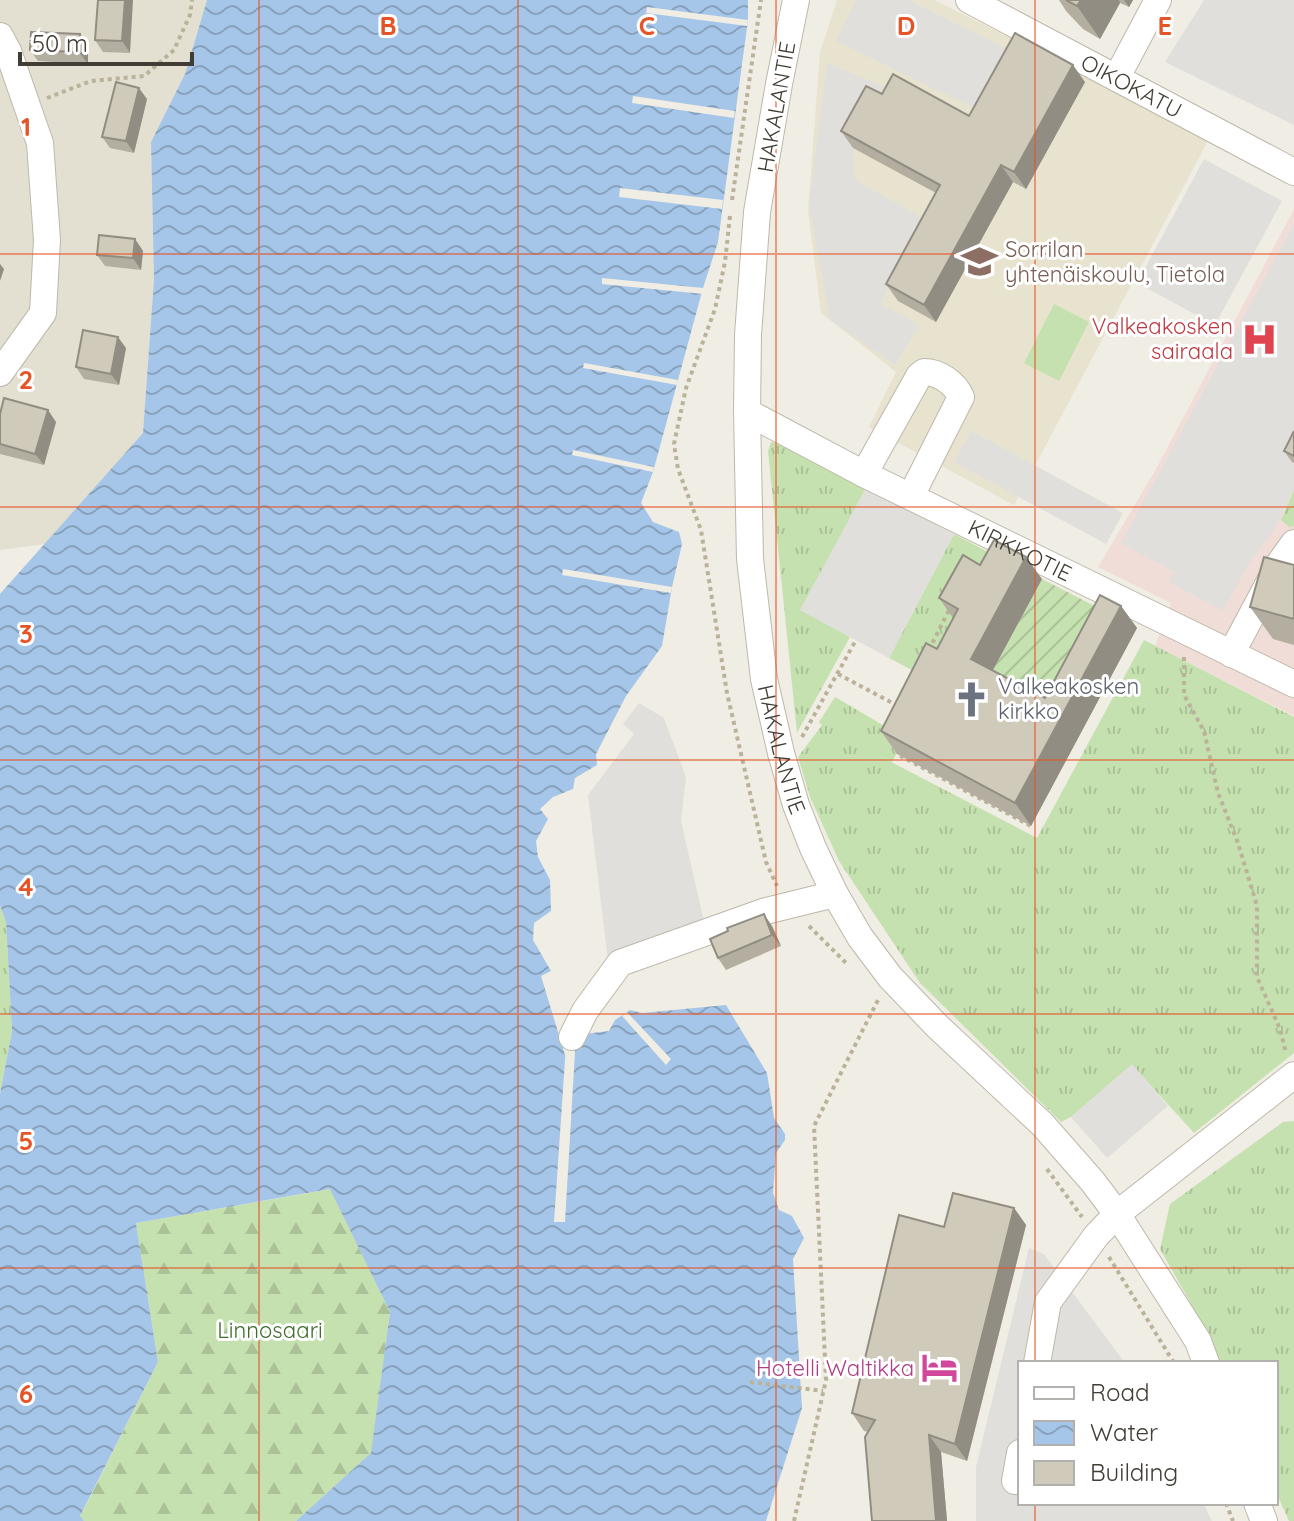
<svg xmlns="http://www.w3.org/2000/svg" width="1294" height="1521" font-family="Quicksand,sans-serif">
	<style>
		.residential { fill: #e3e0d2 }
		.education { fill: #e8e3cf }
		.medical { fill: #f0ddd8 }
		.grass { fill: url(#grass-tufts) }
		.forest { fill: url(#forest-firs) }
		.garden { fill: url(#garden-furrows) }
		.pitch { fill: #c6e1b0 }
		.parking { fill: #e1dfdc }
		.water { fill: url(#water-waves) }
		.pier { fill: #f0ede4 }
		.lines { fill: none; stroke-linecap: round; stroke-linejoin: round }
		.minor-casing { stroke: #bdb8aa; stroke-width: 28 }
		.path { stroke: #bbb29a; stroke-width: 4; stroke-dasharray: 4 4; stroke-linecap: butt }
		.minor { stroke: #fff; stroke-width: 26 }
		.wall { fill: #b3aea0 }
		.shaded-wall { fill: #928d82 }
		.building { fill: #d0caba; stroke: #928d82; stroke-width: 2 }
		.grid { fill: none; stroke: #e55426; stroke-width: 2; stroke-opacity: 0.55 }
		.labels { text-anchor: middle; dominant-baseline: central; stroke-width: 6; stroke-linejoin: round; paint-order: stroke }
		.street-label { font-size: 22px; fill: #413d34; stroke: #fff }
		.education-label { font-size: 22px; fill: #785e54; stroke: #fff; text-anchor: start }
		.health-label { font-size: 22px; fill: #be3a42; stroke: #fff; text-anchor: end }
		.worship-label { font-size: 22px; fill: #5b616d; stroke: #fff; text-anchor: start }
		.park-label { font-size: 22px; fill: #406d2e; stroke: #fff }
		.hotel-label { font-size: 22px; fill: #b23c85; stroke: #fff; text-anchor: end }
		.grid-label { font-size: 26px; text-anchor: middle; font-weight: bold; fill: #e55426; stroke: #fff; stroke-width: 6; stroke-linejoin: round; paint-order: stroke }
	</style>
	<defs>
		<pattern id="grass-tufts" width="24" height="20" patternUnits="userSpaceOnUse" patternTransform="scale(2)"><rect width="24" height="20" fill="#c6e1b0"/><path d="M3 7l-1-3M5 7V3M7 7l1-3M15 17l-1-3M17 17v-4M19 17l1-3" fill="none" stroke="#abc298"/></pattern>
		<pattern id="forest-firs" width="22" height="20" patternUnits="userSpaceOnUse" patternTransform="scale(2)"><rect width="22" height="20" fill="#c6e1b0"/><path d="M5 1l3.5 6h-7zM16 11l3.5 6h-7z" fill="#abc298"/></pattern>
		<pattern id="garden-furrows" width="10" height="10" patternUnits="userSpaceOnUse" patternTransform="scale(2)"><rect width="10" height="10" fill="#c6e1b0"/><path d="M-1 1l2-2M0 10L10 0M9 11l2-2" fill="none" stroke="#abc298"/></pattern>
		<pattern id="water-waves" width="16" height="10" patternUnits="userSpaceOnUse" patternTransform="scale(2)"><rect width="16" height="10" fill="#a5c6e8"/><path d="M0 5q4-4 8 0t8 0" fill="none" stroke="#88a2bd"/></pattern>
	</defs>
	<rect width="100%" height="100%" fill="#f0ede4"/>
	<!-- residential -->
	<path class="residential" d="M0,0H207L185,74L151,142L154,279L143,433L46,544L0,550Z"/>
	<!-- education -->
	<path class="education" d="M837,0H934L1210,137L1014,505L869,427L896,372L821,313L808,211L820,52Z"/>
	<!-- medical -->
	<path class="medical" d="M1294,209V716L1155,646L1171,603L1098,567L1156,469Z"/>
	<!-- grass -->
	<path class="grass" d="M771,442L785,444L866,488L801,610L850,637L797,733L768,451Z
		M1294,490V526L1289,527L1281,520Z
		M954,534L1009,563L934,682L889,658Z
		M1144,640L1294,717V1053L1194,1133L1132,1065L1071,1117L1061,1122L920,983L839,861L810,797L798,757L822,725L819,722L835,697L905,738L892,762L874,753L1037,838Z
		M0,905L6,922L12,1031L0,1094Z
		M1294,1121V1521H1289L1276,1492V1363H1220L1207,1332L1160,1249L1170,1204L1283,1122Z"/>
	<!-- forest -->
	<path class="forest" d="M331,1189L390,1312L372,1453L296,1521H84L80,1517L158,1362L136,1223Z"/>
	<!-- garden -->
	<path class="garden" d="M1042,579L1116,617L1061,721L987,681Z"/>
	<!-- pitch -->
	<path class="pitch" d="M1054,304L1089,322L1059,381L1024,363Z"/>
	<!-- parking -->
	<path class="parking" d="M856,0H908L1008,49L978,110L836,41Z
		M1204,0H1294V125L1165,62Z
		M827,63L883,86L853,148L855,180L921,217L881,304L919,325L895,365L830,320L809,205Z
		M1204,159L1282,201L1215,325L1137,283Z
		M1294,224V488L1274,530L1248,565L1223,611L1169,582L1174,572L1121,543Z
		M971,431L1123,513L1106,544L954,462Z
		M866,488L954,534L889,658L800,610Z
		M639,703L664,718L686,777L681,821L705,926L608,961L588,795L634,734L623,724Z
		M1132,1064L1168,1106L1107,1158L1071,1117Z
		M1029,1248L1044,1254L1125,1363H1020V1503H1203L1212,1521H976V1467Z"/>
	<!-- water -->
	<path class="water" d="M207,0H748V20L718,242L703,288L653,472L641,503L653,522L679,532L682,544L672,587L662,646L626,696L596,754L597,765L575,778L573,789L553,797L540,809L548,819L536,841L538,857L550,880L551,911L534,923L533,940L551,971L541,976L565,1055L574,1059L576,1035L609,1031L615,1020L630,1010L642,1013L726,1005L767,1073L774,1118L785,1134V1140L776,1153L773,1193L779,1210L792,1216L804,1238L793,1259L802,1408L766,1521H296L371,1453L390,1312L330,1189L136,1223L158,1362L80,1516L84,1521H0V1094L12,1031L6,922L0,905V594L143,433L154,279L151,142L185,74Z"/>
	<!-- pier -->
	<path class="pier" d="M647,7L748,20L747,26L646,13Z
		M633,96L735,111L734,118L632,103Z
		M620,188L723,200L722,209L619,197Z
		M602,278L703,288V294L602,284Z
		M584,363L678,380L677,385L583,368Z
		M573,450L654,467L653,472L572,455Z
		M563,569L672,587L671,593L562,575Z
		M627,1012L671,1059L666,1065L622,1016Z
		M576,1035L565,1222H554L566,1045L569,1052L571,1053L572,1037Z"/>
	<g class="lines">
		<defs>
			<g id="minor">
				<path id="s1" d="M796,0L779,84L757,212L748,335L747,412L750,559L764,679L781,753L796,805L813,848L835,894L860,937L890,977L937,1026L1043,1125L1093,1182L1117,1214L1198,1341L1206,1363"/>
				<path id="s2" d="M969,0L1294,172"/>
				<path d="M0,36L8,51L40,143L47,240L43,313L0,373"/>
				<path d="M1117,77L1158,0"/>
				<path id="s3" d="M747,412L864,474L1294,684"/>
				<path d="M864,474L919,376L924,372C939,372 955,383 961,397L911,496"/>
				<path d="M1231,654L1279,564L1294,543"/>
				<path d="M572,1037L585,1011L620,963L766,911L835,894"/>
				<path d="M1037,1363L1048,1302L1096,1236L1117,1214L1294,1075"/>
				<path d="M1015,1481L1020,1453"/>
				<path d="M1257,1503L1264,1521"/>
			</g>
		</defs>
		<!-- minor casing -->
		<use href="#minor" class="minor-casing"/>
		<!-- path -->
		<path class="path" d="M47,98L91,81L144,76L174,50L190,15L192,0
			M732,200L761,0
			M730,216L725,262L715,309L686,388L674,444L678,469L701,530L727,693L766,862L777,886
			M929,650L950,608
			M1184,657V695L1204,731L1218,793L1238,843L1257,906V977L1280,1029L1286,1053
			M838,674L898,706
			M802,737L856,640
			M899,750L897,754L1031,826
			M809,926L848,965
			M1047,1169L1082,1217
			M1109,1257L1174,1363
			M750,1382L823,1391
			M1226,1503L1233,1521
			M794,1521L826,1380L814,1126L878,1000"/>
		<!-- minor -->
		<use href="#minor" class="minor"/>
	</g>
	<!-- wall -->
	<path class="wall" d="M98,0L130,53L103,52L95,40Z
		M1059,0H1133L1129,7L1120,3L1100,39L1083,29L1066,11Z
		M88,46V64L38,61L30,50Z
		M1085,82L1026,189L1013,182L936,322L898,301L886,284L936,193L853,148L841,131L882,94L969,116Z
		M147,99L134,153L110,148L102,137Z
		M135,239L143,251L141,270L105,266L97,255Z
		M126,348L119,385L84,379L76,367Z
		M0,414L56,422L44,465L0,454Z
		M1294,431V463L1292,462L1284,451Z
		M980,565L1042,579L993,670L1045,698L1121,606L1137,628L1031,826L897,754L881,731L937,649L953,618L939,598Z
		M1294,565V645L1273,639L1250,607Z
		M772,926L781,946L726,970L718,958Z
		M1014,1208L1026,1225L967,1461L941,1452L947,1521H872L868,1432L864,1431L852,1413L944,1227Z"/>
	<!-- shaded-wall -->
	<path class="shaded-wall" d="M125,0H133L130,53L122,41Z
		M1081,0H1119L1120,3L1100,39L1077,6Z
		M1124,0H1133L1129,7Z
		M80,34L88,46V64L79,52Z
		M1073,65L1085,82L1026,189L1014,172Z
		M139,88L147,99L134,153L126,141Z
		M1001,165L1013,182L936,322L924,305Z
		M135,239L143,251L141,270L133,258Z
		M0,264L4,269L0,281Z
		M118,337L126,348L119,385L111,374Z
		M48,410L56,422L44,465L35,454Z
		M1026,557L1042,579L987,681L971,659Z
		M1121,606L1137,628L1031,826L1015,803Z
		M764,914L772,926L781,946L772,935Z
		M1014,1208L1026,1225L967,1461L955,1444Z
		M929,1435L941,1452L947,1521H936Z"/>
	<!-- building -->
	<path class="building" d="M98,0H125L122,41L95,40Z
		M1066,0H1081L1077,6Z
		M31,32L80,34L79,52L30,50Z
		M1015,33L1073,65L1014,172L1001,165L924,305L886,284L940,185L841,131L866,86L882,94L893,74L969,116Z
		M116,82L139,88L126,141L102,137Z
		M99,235L135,239L133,258L97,255Z
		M83,330L118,337L111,374L76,367Z
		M4,398L48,410L35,454L0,444V414Z
		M1294,431V456L1284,451Z
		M994,540L1026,557L971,659L1045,698L1100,595L1121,606L1015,803L881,731L926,643L937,649L958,609L939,598L963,555L980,565Z
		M1264,557L1294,565V619L1250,607Z
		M764,914L772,935L718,958L710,939L728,931L727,928Z
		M953,1193L1014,1208L955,1444L929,1435L936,1521H872L865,1437L875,1420L852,1413L899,1215L944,1227Z"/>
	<!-- grid -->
	<path class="grid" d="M259,0V1521M518,0V1521M776,0V1521M1035,0V1363M0,254H1294M0,507H1294M0,760H1294M0,1014H1294M0,1268H1294M1035,1503V1521"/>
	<!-- icons -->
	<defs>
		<symbol id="school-bare" viewBox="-9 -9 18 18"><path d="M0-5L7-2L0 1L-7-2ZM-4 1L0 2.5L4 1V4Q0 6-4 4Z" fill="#8d6e63" stroke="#fff" stroke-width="2.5" paint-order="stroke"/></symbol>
		<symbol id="hospital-bare" viewBox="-9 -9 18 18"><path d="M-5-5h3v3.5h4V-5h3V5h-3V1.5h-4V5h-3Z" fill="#e0444e" stroke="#fff" stroke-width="2.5" paint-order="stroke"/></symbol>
		<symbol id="church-bare" viewBox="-9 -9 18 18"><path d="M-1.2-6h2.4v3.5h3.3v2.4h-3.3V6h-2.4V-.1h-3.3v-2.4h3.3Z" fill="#6b7280" stroke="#fff" stroke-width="2.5" paint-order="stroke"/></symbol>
		<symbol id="hotel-bare" viewBox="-9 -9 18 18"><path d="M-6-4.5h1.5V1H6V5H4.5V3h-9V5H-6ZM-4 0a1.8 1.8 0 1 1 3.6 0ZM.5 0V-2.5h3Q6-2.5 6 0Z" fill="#d1479c" stroke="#fff" stroke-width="2.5" paint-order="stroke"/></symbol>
	</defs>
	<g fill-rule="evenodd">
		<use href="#school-bare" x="954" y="236" width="51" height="51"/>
		<use href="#hospital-bare" x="1234" y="314" width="51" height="51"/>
		<use href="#church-bare" x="946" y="674" width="51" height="51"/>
		<use href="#hotel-bare" x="914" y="1342" width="51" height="51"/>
	</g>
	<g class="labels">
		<!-- street labels -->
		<g class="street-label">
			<text stroke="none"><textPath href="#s2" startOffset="184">OIKOKATU</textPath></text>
			<text transform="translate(776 107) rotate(-80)">HAKALANTIE</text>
			<text stroke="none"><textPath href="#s3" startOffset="306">KIRKKOTIE</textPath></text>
			<text stroke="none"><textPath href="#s1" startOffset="756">HAKALANTIE</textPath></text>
		</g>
		<!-- education labels -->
		<g class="education-label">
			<text x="1005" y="249">Sorrilan<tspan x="1005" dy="25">yhtenäiskoulu, Tietola</tspan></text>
		</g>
		<!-- health labels -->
		<g class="health-label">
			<text x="1233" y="326">Valkeakosken<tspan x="1233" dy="25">sairaala</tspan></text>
		</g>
		<!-- worship labels -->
		<g class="worship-label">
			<text x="998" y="686">Valkeakosken<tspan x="998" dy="25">kirkko</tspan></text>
		</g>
		<!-- park labels -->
		<g class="park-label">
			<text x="270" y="1330">Linnosaari</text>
		</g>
		<!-- hotel labels -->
		<g class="hotel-label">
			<text x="914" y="1368">Hotelli Waltikka</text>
		</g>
	</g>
	<g class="grid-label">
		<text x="388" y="35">B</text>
		<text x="647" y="35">C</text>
		<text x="906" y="35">D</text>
		<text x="1165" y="35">E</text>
		<text x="26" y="136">1</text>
		<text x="26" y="389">2</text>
		<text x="26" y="643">3</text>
		<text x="26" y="896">4</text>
		<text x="26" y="1150">5</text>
		<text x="26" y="1403">6</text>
	</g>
	<!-- legend -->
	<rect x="1018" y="1361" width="260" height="144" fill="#ffffff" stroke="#b3b1ae" stroke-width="2"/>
	<rect x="1034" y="1387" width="40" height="12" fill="#ffffff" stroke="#b3b1ae" stroke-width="2"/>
	<text x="1090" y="1401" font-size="24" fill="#413d34">Road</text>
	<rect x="1034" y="1421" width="40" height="24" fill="url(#water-waves)" stroke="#b3b1ae" stroke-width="2"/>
	<text x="1090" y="1441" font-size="24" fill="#413d34">Water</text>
	<rect x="1034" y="1461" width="40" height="24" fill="#d0caba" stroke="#b3b1ae" stroke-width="2"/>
	<text x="1090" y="1481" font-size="24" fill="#413d34">Building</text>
	<!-- scale -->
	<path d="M20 52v12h172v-12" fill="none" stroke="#413d34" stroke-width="4"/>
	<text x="32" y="52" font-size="24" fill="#413d34" stroke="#ffffff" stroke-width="6" paint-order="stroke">50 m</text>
</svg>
